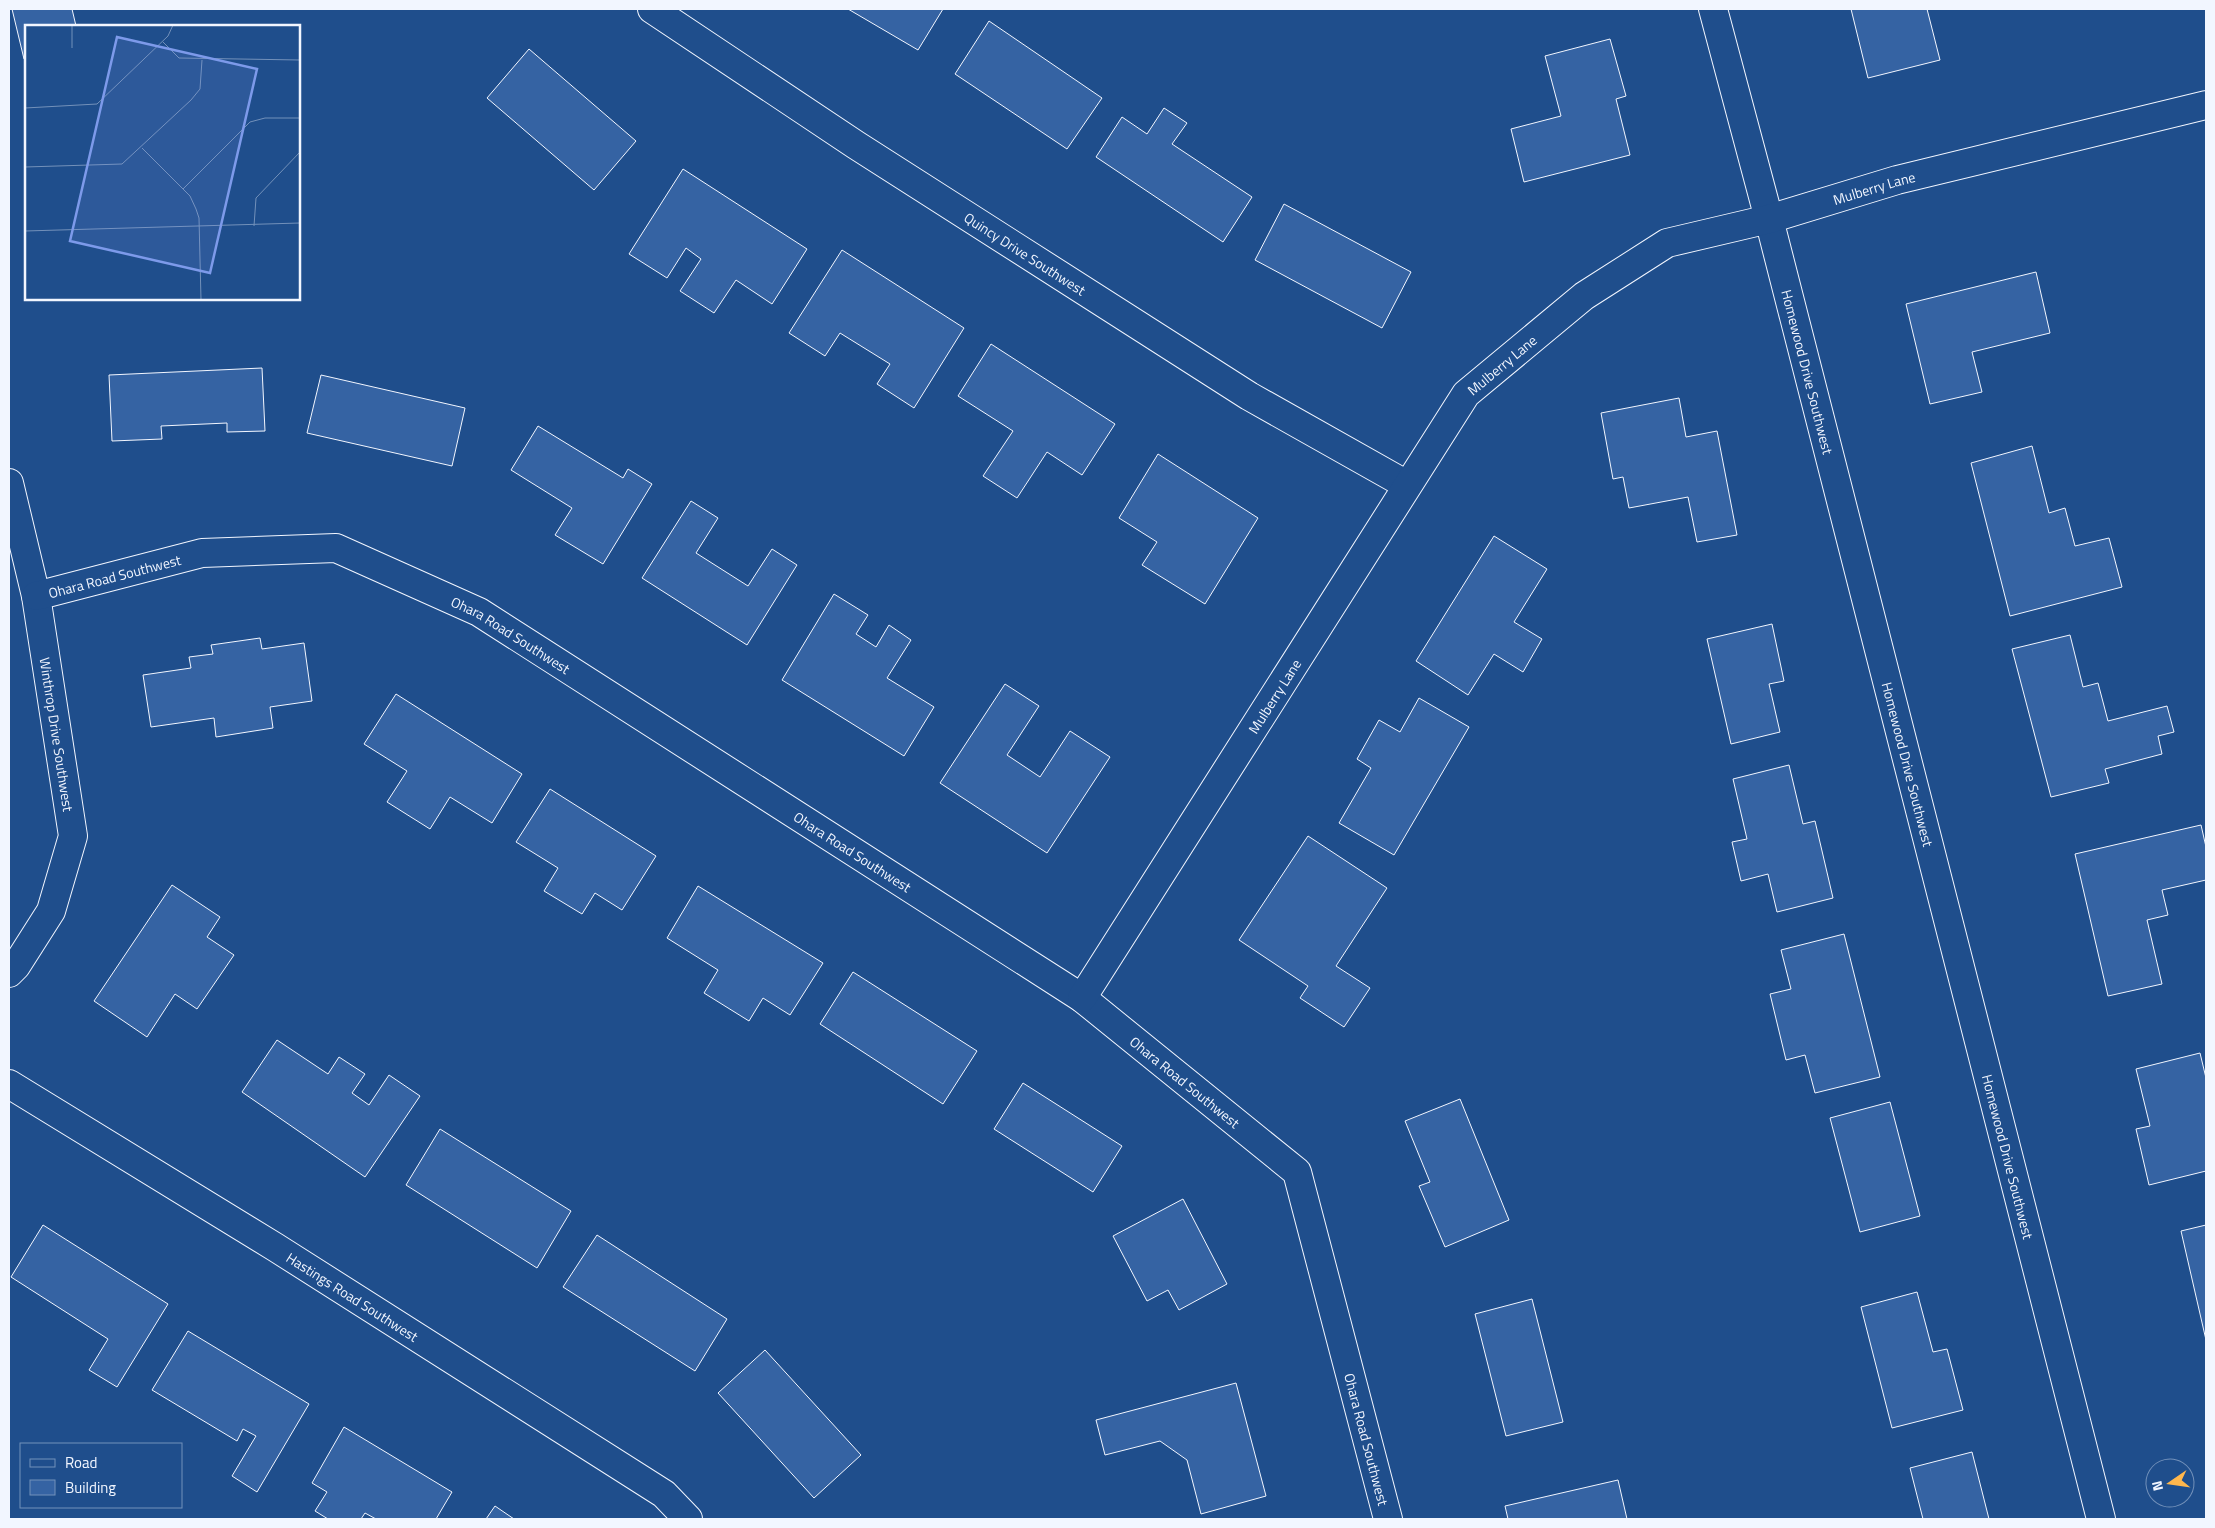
<svg xmlns="http://www.w3.org/2000/svg" width="2215" height="1528" font-family="'Titillium Web',sans-serif">
	<style>
		.building { fill: #3563a3; stroke: #f2f6ff }
		.lines { fill: none; stroke-linecap: round; stroke-linejoin: round }
		.minor-casing { stroke: #f2f6ff; stroke-width: 30 }
		.minor { stroke: #1f4e8c; stroke-width: 28 }
		.labels { text-anchor: middle; dominant-baseline: central; stroke-width: 4; stroke-linejoin: round; paint-order: stroke }
		.street-label { font-size: 14px; fill: #f2f6ff; stroke: #1f4e8c }
		.inset-road { fill: none; stroke: #7391ba; stroke-width: 1 }
		.view { fill: #7d9aea; fill-opacity: 0.15; stroke: #7d9aea; stroke-width: 2.5 }
		.inset-edge { fill: none; stroke: #f2f6ff; stroke-width: 2.5 }
	</style>
	<rect width="100%" height="100%" fill="#1f4e8c"/>
	<!-- building -->
	<path class="building" d="M12,9H72L76,26H26V59H24Z
		M848,9H943L918,50Z
		M1851,9H1927L1940,60L1868,78Z
		M989,21L1102,98L1067,149L955,74Z
		M1610,39L1626,96L1616,99L1630,155L1524,182L1511,129L1561,116L1545,56Z
		M529,49L636,141L594,190L487,98Z
		M1164,108L1187,123L1172,144L1252,197L1223,242L1096,157L1122,117L1147,134Z
		M683,169L807,249L772,304L736,280L714,313L680,291L701,259L686,248L667,278L629,254Z
		M1284,204L1411,272L1382,328L1255,260Z
		M842,250L964,328L914,408L877,384L890,364L840,333L825,356L789,333Z
		M2036,272L2050,333L1972,352L1982,392L1930,404L1906,304Z
		M991,344L1115,424L1082,475L1047,452L1017,498L983,476L1013,431L958,396Z
		M262,368L265,431L227,432V423L161,426L162,439L112,441L109,375Z
		M321,375L465,408L452,466L307,433Z
		M1679,398L1686,437L1717,431L1737,535L1697,542L1688,497L1629,508L1623,477L1613,479L1601,413Z
		M538,426L623,478L628,469L652,484L603,564L555,535L572,508L511,470Z
		M2032,446L2049,513L2065,508L2075,546L2109,538L2122,587L2010,616L1971,463Z
		M1158,454L1258,518L1205,604L1142,565L1157,542L1119,518Z
		M691,501L718,518L696,553L748,586L772,549L797,565L747,645L642,578Z
		M1494,536L1547,569L1514,622L1542,639L1523,672L1494,654L1468,695L1416,661Z
		M834,594L868,615L856,634L876,647L889,625L911,640L887,678L934,707L904,756L782,680Z
		M1772,624L1784,681L1769,684L1780,732L1731,744L1707,639Z
		M2070,635L2083,687L2098,683L2108,721L2167,706L2174,732L2158,736L2162,754L2105,769L2109,783L2051,797L2012,649Z
		M260,638L262,649L304,643L312,701L270,707L273,728L216,737L214,718L151,727L143,675L191,668L189,657L213,654L211,645Z
		M1005,684L1039,706L1007,755L1040,777L1070,731L1110,757L1047,853L940,783Z
		M396,694L522,774L492,823L450,797L430,829L387,802L407,771L364,744Z
		M1419,698L1469,727L1394,855L1339,823L1371,768L1357,759L1379,720L1400,732Z
		M1789,765L1803,824L1815,821L1833,898L1777,912L1768,874L1741,881L1732,842L1747,839L1733,779Z
		M550,789L656,856L622,910L595,893L582,914L544,891L558,868L516,842Z
		M2201,825L2206,847V880L2162,890L2168,915L2147,920L2162,984L2108,996L2075,854Z
		M1308,836L1387,888L1336,966L1370,988L1344,1027L1300,998L1308,986L1239,940Z
		M172,885L220,917L207,937L234,955L197,1009L175,994L147,1037L94,1001Z
		M698,886L823,963L790,1015L763,998L749,1021L704,993L718,970L667,938Z
		M1844,934L1880,1077L1815,1093L1805,1055L1786,1060L1770,994L1791,989L1781,950Z
		M853,972L977,1051L943,1104L820,1024Z
		M277,1040L328,1074L339,1057L365,1074L352,1093L369,1105L389,1075L420,1096L365,1177L242,1092Z
		M2200,1053L2206,1078V1171L2149,1185L2136,1129L2150,1126L2136,1069Z
		M1023,1083L1122,1146L1093,1192L994,1129Z
		M1460,1099L1509,1220L1445,1247L1419,1186L1430,1182L1405,1121Z
		M1890,1102L1920,1216L1860,1232L1830,1118Z
		M440,1129L571,1211L537,1268L406,1185Z
		M1183,1199L1227,1284L1179,1310L1168,1290L1147,1301L1113,1236Z
		M43,1225L168,1304L117,1387L89,1370L108,1339L11,1277Z
		M2206,1225V1340L2181,1231Z
		M597,1235L727,1319L695,1371L563,1287Z
		M1917,1292L1933,1352L1947,1349L1963,1410L1892,1428L1861,1307Z
		M1532,1299L1563,1422L1506,1436L1475,1314Z
		M188,1331L309,1404L257,1492L232,1476L256,1436L243,1429L237,1441L152,1390Z
		M765,1350L861,1455L814,1498L718,1393Z
		M1236,1383L1266,1496L1201,1514L1187,1460L1160,1441L1105,1455L1096,1420Z
		M344,1427L452,1492L436,1519H376L365,1513L361,1519H328L315,1511L327,1492L312,1483Z
		M1972,1452L1989,1519H1923L1910,1468Z
		M1618,1480L1627,1519H1508L1505,1506Z
		M495,1506L514,1519H486Z"/>
	<g class="lines">
		<defs>
			<g id="minor">
				<path id="s1" d="M652,9L856,145L1249,396L1407,485"/>
				<path id="s2" d="M1713,9L1769,219L2101,1519"/>
				<path id="s3" d="M9,483L36,596L73,836L51,911L16,966L9,973"/>
				<path id="s4" d="M36,596L202,553L336,548L479,612L1082,998L1297,1172L1388,1519"/>
				<path id="s5" d="M1082,998L1466,394L1584,296L1667,243L1769,219L1897,180L2206,105"/>
				<path id="s6" d="M9,1084L275,1247L664,1494L688,1519"/>
			</g>
		</defs>
		<!-- minor casing -->
		<use href="#minor" class="minor-casing"/>
		<!-- minor -->
		<use href="#minor" class="minor"/>
	</g>
	<g class="labels">
		<!-- street labels -->
		<g class="street-label">
			<text stroke="none"><textPath href="#s5" startOffset="1182">Mulberry Lane</textPath></text>
			<text stroke="none"><textPath href="#s1" startOffset="446">Quincy Drive Southwest</textPath></text>
			<text stroke="none"><textPath href="#s5" startOffset="762">Mulberry Lane</textPath></text>
			<text stroke="none"><textPath href="#s2" startOffset="375">Homewood Drive Southwest</textPath></text>
			<text stroke="none"><textPath href="#s4" startOffset="81">Ohara Road Southwest</textPath></text>
			<text stroke="none"><textPath href="#s4" startOffset="501">Ohara Road Southwest</textPath></text>
			<text stroke="none"><textPath href="#s5" startOffset="358">Mulberry Lane</textPath></text>
			<text stroke="none"><textPath href="#s3" startOffset="256">Winthrop Drive Southwest</textPath></text>
			<text stroke="none"><textPath href="#s2" startOffset="780">Homewood Drive Southwest</textPath></text>
			<text stroke="none"><textPath href="#s4" startOffset="906">Ohara Road Southwest</textPath></text>
			<text stroke="none"><textPath href="#s4" startOffset="1311">Ohara Road Southwest</textPath></text>
			<text stroke="none"><textPath href="#s2" startOffset="1185">Homewood Drive Southwest</textPath></text>
			<text stroke="none"><textPath href="#s6" startOffset="404">Hastings Road Southwest</textPath></text>
			<text stroke="none"><textPath href="#s4" startOffset="1731">Ohara Road Southwest</textPath></text>
		</g>
	</g>
	<!-- overview -->
	<g transform="translate(25 25)">
		<rect width="275" height="275" fill="#1f4e8c"/>
		<path class="inset-road" d="M138,17L154,33L275,35M47,23V0M0,83L72,79L143,11L148,0M117,123L165,171L171,184L174,193L176,275M0,142L97,139L166,75L175,64L177,35M158,164L225,97L240,93H275M229,201L231,173L275,127M0,206L275,198"/>
		<path class="view" d="M92,12L232,44L185,248L45,216Z"/>
		<rect width="275" height="275" class="inset-edge"/>
	</g>
	<!-- border -->
	<rect width="2215" height="1528" fill="none" stroke="#f2f6ff" stroke-width="20"/>
	<!-- legend -->
	<rect x="20" y="1443" width="162" height="65" fill="#1f4e8c" stroke="#7391ba"/>
	<rect x="30" y="1459" width="25" height="8" fill="#1f4e8c" stroke="#7391ba"/>
	<text x="65" y="1468" font-size="15" fill="#f2f6ff">Road</text>
	<rect x="30" y="1480" width="25" height="15" fill="#3563a3" stroke="#7391ba"/>
	<text x="65" y="1493" font-size="15" fill="#f2f6ff">Building</text>
	<!-- north arrow -->
	<g transform="translate(2170 1483) rotate(257)"><circle r="24" fill="#1f4e8c" stroke="#7391ba"/>
	<path d="M0-4L9 19L0 12L-9 19Z" fill="#ffb74d"/>
	<text y="-8" font-size="14" font-weight="bold" text-anchor="middle" fill="#f2f6ff">N</text>
	</g>
</svg>
